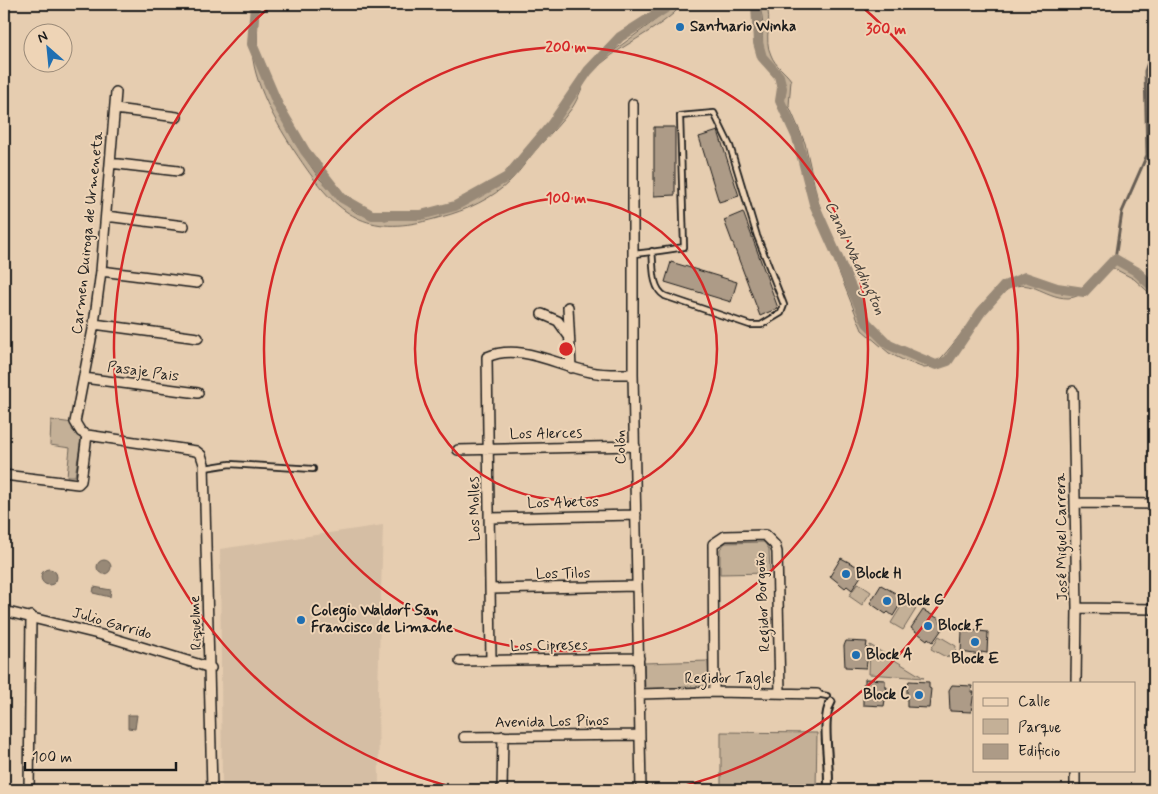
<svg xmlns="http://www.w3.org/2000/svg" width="1158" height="794" font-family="Mynerve,sans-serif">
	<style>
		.built { fill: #d5bea4 }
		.green { fill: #c4b097; stroke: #70665a }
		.water { fill: #988977; stroke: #665d53 }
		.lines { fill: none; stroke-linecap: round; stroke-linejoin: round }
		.stream { stroke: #665d53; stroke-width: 3 }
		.canal { stroke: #988977; stroke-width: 10 }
		.building { fill: #ad9b87; stroke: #1c1c1c }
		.service-casing { stroke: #1c1c1c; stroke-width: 8 }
		.pedestrian-casing { stroke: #1c1c1c; stroke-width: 11 }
		.minor-casing { stroke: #1c1c1c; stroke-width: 12 }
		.service { stroke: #eed4b6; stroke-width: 4.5 }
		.pedestrian { stroke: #eed4b6; stroke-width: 7 }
		.minor { stroke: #eed4b6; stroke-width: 9 }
		.ring { fill: none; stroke: #d62828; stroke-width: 2.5 }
		.poi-dot { fill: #1f6fb2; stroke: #eed4b6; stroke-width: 2 }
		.labels { text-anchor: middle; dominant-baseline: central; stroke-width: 4; stroke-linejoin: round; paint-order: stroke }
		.poi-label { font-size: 15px; font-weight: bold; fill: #1c1c1c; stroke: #eed4b6; text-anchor: start }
		.street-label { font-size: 15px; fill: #1c1c1c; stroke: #eed4b6 }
		.water-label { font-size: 16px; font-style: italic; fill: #47423c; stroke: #eed4b6 }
		.centre { fill: #d62828; stroke: #eed4b6; stroke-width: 2.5 }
		.ring-label { font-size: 15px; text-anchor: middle; font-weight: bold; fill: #d62828; stroke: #eed4b6; stroke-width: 4; stroke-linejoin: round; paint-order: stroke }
	</style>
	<rect width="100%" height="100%" fill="#e6cdb0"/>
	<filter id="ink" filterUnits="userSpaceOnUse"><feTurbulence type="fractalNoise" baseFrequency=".02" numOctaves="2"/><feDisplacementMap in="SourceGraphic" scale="10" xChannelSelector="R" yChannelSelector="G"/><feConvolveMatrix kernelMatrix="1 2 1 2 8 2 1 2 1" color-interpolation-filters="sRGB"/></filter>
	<g filter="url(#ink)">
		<!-- built -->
		<path class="built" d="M383,525L378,690L379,790H222L220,549Z"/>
		<!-- green -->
		<path class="green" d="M252,4H258L257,55L260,69L268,92L295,143L319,178L342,202L357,213L385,220L436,212L476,197L500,183L556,121L589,69L677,4H683C659,32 615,45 590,75C582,84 579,98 572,108C562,122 551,133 540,145C530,156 522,169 511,180C494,198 465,211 441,217C376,236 345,224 306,168C285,138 259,97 253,60C250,42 252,22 252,4Z
			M758,4H766C773,20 763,39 771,55C775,66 785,71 791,80L789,106L805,143L818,201L832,241L864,323L886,345L903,355L925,363L939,360C958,343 996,276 1023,280C1040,282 1059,297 1075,292C1092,286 1098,267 1115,262L1128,269L1154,291V297L1134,279L1113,268C1095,274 1089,297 1068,298C1043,298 1028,274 1004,292L941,364L935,367L924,368L903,360L889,353L862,330L822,229L798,135L783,104L785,85C780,75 770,69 765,57C759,40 767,19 758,4Z
			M51,420L73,423L72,430L81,439L75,476H67L70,448L50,445Z
			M764,542L769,549L770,573L720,574V549L725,543Z
			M858,583L871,592L862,605L849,596Z
			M904,602L916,609L903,630L891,623Z
			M939,636L956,646L954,658L944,656L931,649Z
			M870,645L924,678L869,674Z
			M708,661L709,680L704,687L647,690L645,688L644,663Z
			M721,732L817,733L816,790H721Z"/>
		<!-- water -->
		<path class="water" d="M97 567a7 7 0 1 1 14 0a7 7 0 1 1-14 0Z
			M41 577a8 8 0 1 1 16 0a8 8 0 1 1-16 0Z
			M94,587L111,590L110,597L93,593Z
			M128,715H137L135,729L128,728Z"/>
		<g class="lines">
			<!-- stream -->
			<path class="stream" d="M1115,259L1122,212L1147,155L1145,71L1154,46"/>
			<!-- canal -->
			<path class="canal" d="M255,4L252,44L278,105L305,151L342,198L372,215H421L455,206L507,177L551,125L588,71L620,37L672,4
				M756,4L758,43L762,57L779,76L782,88L780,101L797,138L814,204L867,323L889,345L936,365L948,361L981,312L1004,286L1025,277L1057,288L1084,292L1115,259L1136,271L1154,288"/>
		</g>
		<!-- building -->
		<path class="building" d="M654,127H675V195L654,196Z
			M718,131L739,196L719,202L699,137Z
			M743,212L778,308L760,316L724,220Z
			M671,262L737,282L731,302L665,282Z
			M841,558L860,568L859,570L863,573L852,590L847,586L845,588L830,576Z
			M881,585L904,598L893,616L888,612L886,614L870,603Z
			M923,610L941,620L940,622L945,625L933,642L928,638L927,640L911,628Z
			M968,630L988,632L987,653L981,652V655L961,652L962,631Z
			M846,641L867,642L866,649H869L866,668L845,667L844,646Z
			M865,679L885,680V687H887L884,706L863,705V684H865Z
			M909,681L929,682V688L931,689L929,708L907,707V686Z
			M952,685L972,686L971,692H974L971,712L950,711L949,690Z"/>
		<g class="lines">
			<defs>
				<path id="service" d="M634,254C651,252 667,250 684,247L680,116L714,113L730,146L757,236L784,305L781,313L761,325H750L665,296C651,288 654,265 652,251
					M205,468L230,464L313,469
					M817,694L827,696"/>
				<path id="pedestrian" d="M828,790C831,767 820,720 831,702"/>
				<path id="minor" d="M116,92L101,271L94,324L75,422L81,432L87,435L196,451L201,455L204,464L212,790
					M633,104V374L641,790
					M115,109L177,117
					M110,163L178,171
					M106,216L184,226
					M101,271L197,283
					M568,307L571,368
					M542,314L558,321L568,335
					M94,324L198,338
					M84,378L198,393
					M1073,391L1077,608L1076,683
					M458,450L635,446
					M4,475L78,484L81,481L87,435
					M1076,503L1154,504
					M489,518L636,515
					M490,589L637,586
					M1077,608L1154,609
					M4,611L102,635L211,668
					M491,660L487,357C520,342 558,366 591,372C604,375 620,374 633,374
					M460,661L639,658
					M714,692L713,544L725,536L765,535L775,545L777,552L780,693
					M639,694L714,692L817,694
					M464,737L640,735
					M1075,770V790
					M29,790L31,616
					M502,790L503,736"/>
			</defs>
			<!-- service casing -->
			<use href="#service" class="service-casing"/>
			<!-- pedestrian casing -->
			<use href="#pedestrian" class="pedestrian-casing"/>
			<!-- minor casing -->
			<use href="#minor" class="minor-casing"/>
			<!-- service -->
			<use href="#service" class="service"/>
			<!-- pedestrian -->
			<use href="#pedestrian" class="pedestrian"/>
			<!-- minor -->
			<use href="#minor" class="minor"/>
		</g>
	</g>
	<!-- distance rings -->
	<g class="ring">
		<circle cx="566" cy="349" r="151"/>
		<circle cx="566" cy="349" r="302"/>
		<path d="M460 789A453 453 0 0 1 272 5M860 5A453 453 0 0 1 672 789"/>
	</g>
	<!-- markers -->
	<g class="poi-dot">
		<circle cx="680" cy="27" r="5"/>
		<circle cx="846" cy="574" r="5"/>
		<circle cx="887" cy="601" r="5"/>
		<circle cx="301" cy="620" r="5"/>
		<circle cx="928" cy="626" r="5"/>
		<circle cx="975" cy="642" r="5"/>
		<circle cx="856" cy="655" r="5"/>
		<circle cx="919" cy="695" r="5"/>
	</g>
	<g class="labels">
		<!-- poi labels -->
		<g class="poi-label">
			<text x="690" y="27">Santuario Winka</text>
			<text x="856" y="574">Block H</text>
			<text x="897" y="601">Block G</text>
			<text x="311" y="611">Colegio Waldorf San<tspan x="311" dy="17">Francisco de Limache</tspan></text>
			<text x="938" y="626">Block F</text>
			<text x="866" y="655">Block A</text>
			<text x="975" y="659" text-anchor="middle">Block E</text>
			<text x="909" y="695" text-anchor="end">Block C</text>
		</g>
		<!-- street labels -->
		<g class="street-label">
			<text transform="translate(88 233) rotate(-84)">Carmen Quiroga de Urmeneta</text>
			<text transform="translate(143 372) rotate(8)">Pasaje Pais</text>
			<text transform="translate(546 434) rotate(-1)">Los Alerces</text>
			<text transform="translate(621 447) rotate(-91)">Colón</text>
			<text transform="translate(563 503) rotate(-1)">Los Abetos</text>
			<text transform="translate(475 509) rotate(-91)">Los Molles</text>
			<text transform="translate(1062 537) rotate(-91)">José Miguel Carrera</text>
			<text transform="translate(563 574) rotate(-1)">Los Tilos</text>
			<text transform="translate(763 602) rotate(-93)">Regidor Borgoño</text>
			<text transform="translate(196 623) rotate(-92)">Riquelme</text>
			<text transform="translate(112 624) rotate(16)">Julio Garrido</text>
			<text transform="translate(549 646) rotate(-1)">Los Cipreses</text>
			<text x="728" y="679">Regidor Tagle</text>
			<text transform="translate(552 722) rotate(-1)">Avenida Los Pinos</text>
		</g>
		<!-- water labels -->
		<g class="water-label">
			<text transform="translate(855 258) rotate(65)">Canal Waddington</text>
		</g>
	</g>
	<circle cx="566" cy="349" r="8" class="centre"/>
	<g class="ring-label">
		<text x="886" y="34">300 m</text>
		<text x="566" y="52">200 m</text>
		<text x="566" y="203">100 m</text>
	</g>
	<!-- margin -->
	<rect width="1158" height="794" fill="none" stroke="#eed4b6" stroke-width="20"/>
	<rect x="10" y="10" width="1138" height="774" fill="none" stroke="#1c1c1c" stroke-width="2" filter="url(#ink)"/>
	<!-- legend -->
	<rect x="973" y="682" width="162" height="90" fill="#eed4b6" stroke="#9a8a78"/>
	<rect x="983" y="698" width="25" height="8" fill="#eed4b6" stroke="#9a8a78"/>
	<text x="1018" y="706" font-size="15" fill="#1c1c1c">Calle</text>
	<rect x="983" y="719" width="25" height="15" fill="#c4b097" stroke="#9a8a78"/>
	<text x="1018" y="732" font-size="15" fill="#1c1c1c">Parque</text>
	<rect x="983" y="744" width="25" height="15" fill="#ad9b87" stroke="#9a8a78"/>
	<text x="1018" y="756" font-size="15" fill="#1c1c1c">Edificio</text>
	<!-- north arrow -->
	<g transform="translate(48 48) rotate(333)"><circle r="24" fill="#eed4b6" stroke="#9a8a78"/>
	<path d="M0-4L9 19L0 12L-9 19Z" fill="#1f6fb2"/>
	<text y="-8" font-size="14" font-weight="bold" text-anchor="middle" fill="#1c1c1c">N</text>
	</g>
	<!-- scale -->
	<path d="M25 762v8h151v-8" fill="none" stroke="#1c1c1c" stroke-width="2.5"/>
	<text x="32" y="762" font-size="15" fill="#1c1c1c" stroke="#eed4b6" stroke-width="4" paint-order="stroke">100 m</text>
</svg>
